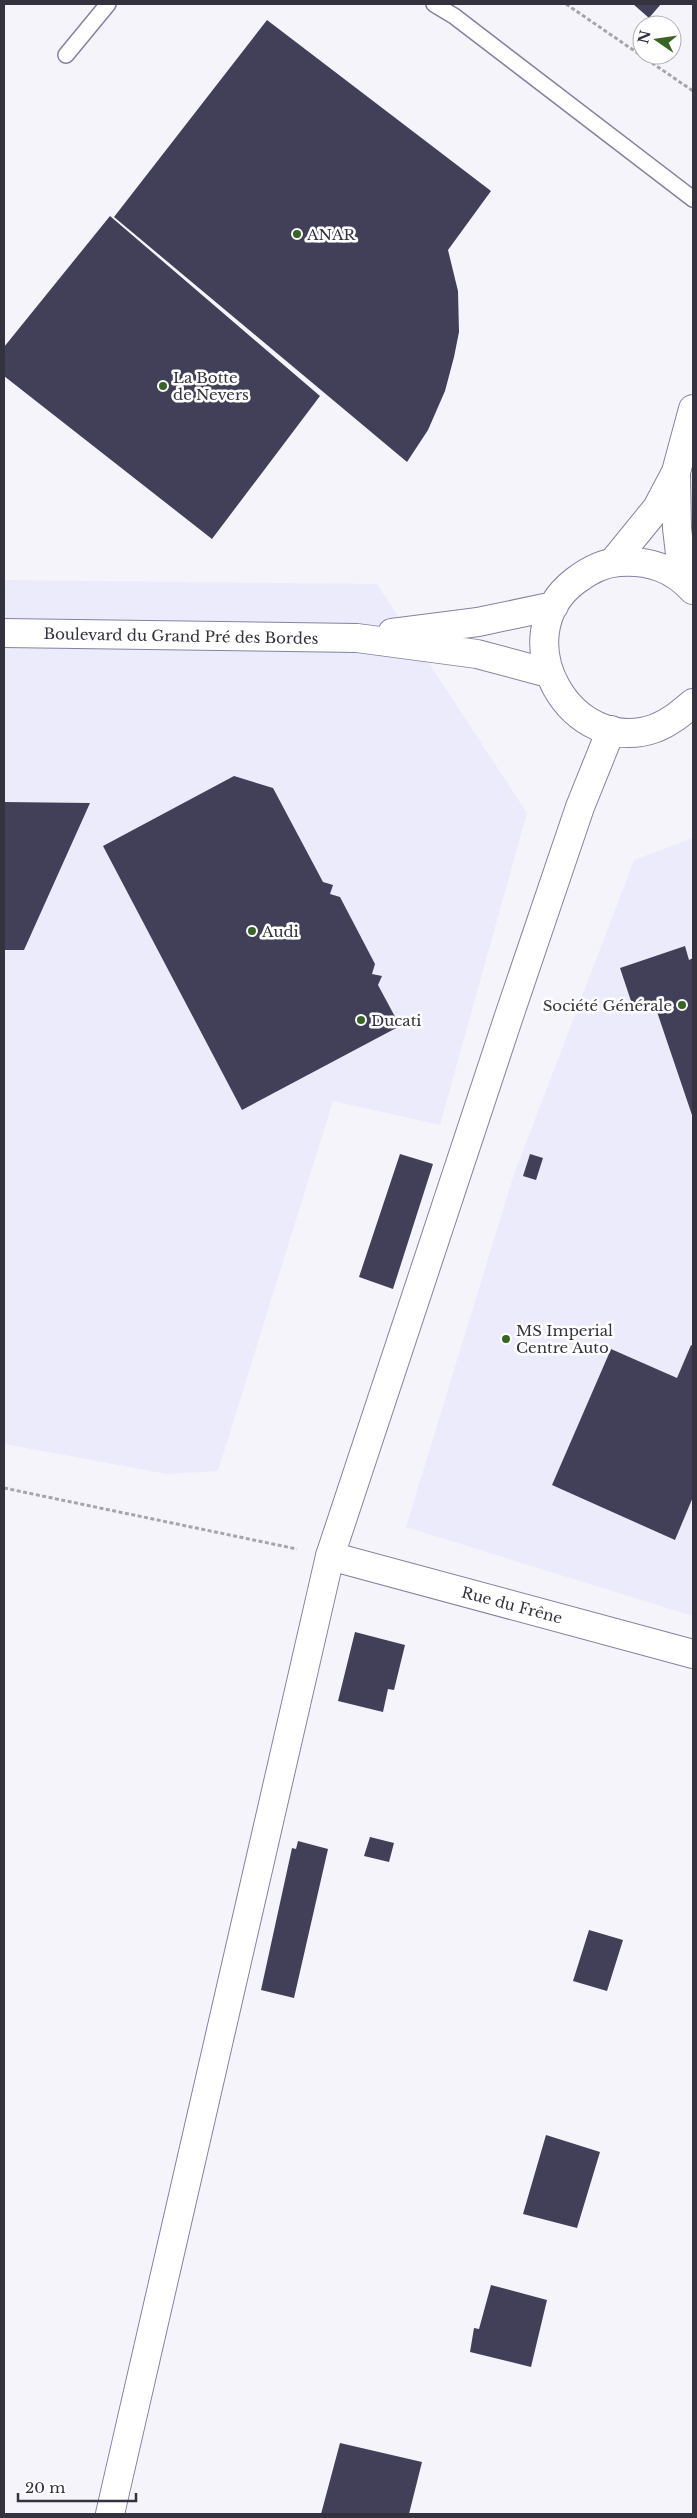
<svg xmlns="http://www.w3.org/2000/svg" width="697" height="2518" font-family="'Libre Baskerville',serif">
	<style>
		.built { fill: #ecebfb }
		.building { fill: #424059 }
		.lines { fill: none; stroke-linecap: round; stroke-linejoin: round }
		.lane-casing { stroke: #84839f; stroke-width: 18 }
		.street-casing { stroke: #84839f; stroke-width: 30 }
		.secondary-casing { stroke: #84839f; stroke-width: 30 }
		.path { stroke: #a6a5ae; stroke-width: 3; stroke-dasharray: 4 2.5; stroke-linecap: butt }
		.lane { stroke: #fff; stroke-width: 15 }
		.street { stroke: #fff; stroke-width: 28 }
		.secondary { stroke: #fff; stroke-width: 28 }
		.poi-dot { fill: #386524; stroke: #fff; stroke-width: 2 }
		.labels { text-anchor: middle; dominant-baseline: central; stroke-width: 5; stroke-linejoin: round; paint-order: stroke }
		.poi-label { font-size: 15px; fill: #33323e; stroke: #fff; text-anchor: start }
		.street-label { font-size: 15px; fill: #33323e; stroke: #fff }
	</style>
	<rect width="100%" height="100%" fill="#f5f4fb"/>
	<!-- built -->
	<path class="built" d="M4,580L377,584L527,813L440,1125L333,1101L218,1471L167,1474L4,1444Z
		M693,838V1616L406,1527L513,1177L634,860Z"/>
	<!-- building -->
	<path class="building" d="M633,4H661L649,18Z
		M267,20L491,191L448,250L458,291L459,332L454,357L445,391L428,430L407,462L114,217Z
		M110,216L320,396L212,539L4,376V347Z
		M234,776L273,788L323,882L333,885L330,894L340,897L375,964L372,974L382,976L378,985L400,1026L242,1110L103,846Z
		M4,802L90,803L24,950H4Z
		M685,946L689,960L693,958V1118L654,1003L634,1010L620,968Z
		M400,1154L433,1164L393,1289L359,1277Z
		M530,1154L543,1158L536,1180L523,1176Z
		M691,1345L693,1346V1497L675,1540L552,1485L611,1349L677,1378Z
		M355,1632L405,1645L394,1690L388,1689L383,1712L338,1701Z
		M370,1837L394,1843L389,1862L364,1856Z
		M298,1841L328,1849L294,1998L261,1990L292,1848L296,1849Z
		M589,1930L623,1940L607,1991L573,1981Z
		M546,2135L600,2152L577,2228L523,2214Z
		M491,2285L547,2300L531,2367L470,2352L474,2328L479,2329Z
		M340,2443L422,2462L409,2514H321Z"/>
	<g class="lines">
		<defs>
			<path id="lane" d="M434,4L454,16L693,199
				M66,55L108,4"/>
			<path id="street" d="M330,1556L693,1654"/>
			<path id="secondary" d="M676,473L677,528L683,580
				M613,562L657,508L676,472L693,409
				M693,590C673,568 649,560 619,562C602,563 588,571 575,581C502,637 571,759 656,728C671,722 681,713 693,703
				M4,633L357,638L477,654L548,673
				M392,633L478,622L554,606
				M110,2514L330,1556L508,1019L580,807L611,730"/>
		</defs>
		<!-- lane casing -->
		<use href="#lane" class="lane-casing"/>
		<!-- street casing -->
		<use href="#street" class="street-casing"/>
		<!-- secondary casing -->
		<use href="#secondary" class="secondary-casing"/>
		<!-- path -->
		<path class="path" d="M566,4L693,91
			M4,1488L297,1549"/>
		<!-- lane -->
		<use href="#lane" class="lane"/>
		<!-- street -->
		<use href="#street" class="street"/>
		<!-- secondary -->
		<use href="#secondary" class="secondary"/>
	</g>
	<!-- markers -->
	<g class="poi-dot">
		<circle cx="297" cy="234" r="5"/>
		<circle cx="163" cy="386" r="5"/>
		<circle cx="252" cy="931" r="5"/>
		<circle cx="682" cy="1005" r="5"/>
		<circle cx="361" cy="1020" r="5"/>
		<circle cx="506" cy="1339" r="5"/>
	</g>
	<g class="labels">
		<!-- poi labels -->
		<g class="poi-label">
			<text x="307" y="234">ANAR</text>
			<text x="173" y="377">La Botte<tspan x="173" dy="17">de Nevers</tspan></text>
			<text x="262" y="931">Audi</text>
			<text x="672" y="1005" text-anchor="end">Société Générale</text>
			<text x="371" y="1020">Ducati</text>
			<text x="516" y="1330">MS Imperial<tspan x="516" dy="17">Centre Auto</tspan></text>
		</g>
		<!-- street labels -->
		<g class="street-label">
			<text transform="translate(181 636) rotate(1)">Boulevard du Grand Pré des Bordes</text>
			<text transform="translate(512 1605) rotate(15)">Rue du Frêne</text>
		</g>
	</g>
	<!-- border -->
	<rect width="697" height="2518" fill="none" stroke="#33323e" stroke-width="10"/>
	<!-- north arrow -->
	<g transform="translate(657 40) rotate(283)"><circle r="24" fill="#ffffff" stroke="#adadb2"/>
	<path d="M0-4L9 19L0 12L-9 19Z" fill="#386524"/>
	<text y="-8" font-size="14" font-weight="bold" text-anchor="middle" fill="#33323e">N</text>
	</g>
	<!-- scale -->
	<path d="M18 2493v8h118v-8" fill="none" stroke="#33323e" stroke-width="2.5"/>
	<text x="25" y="2493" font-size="15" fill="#33323e" stroke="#ffffff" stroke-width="4" paint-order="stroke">20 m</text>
</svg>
